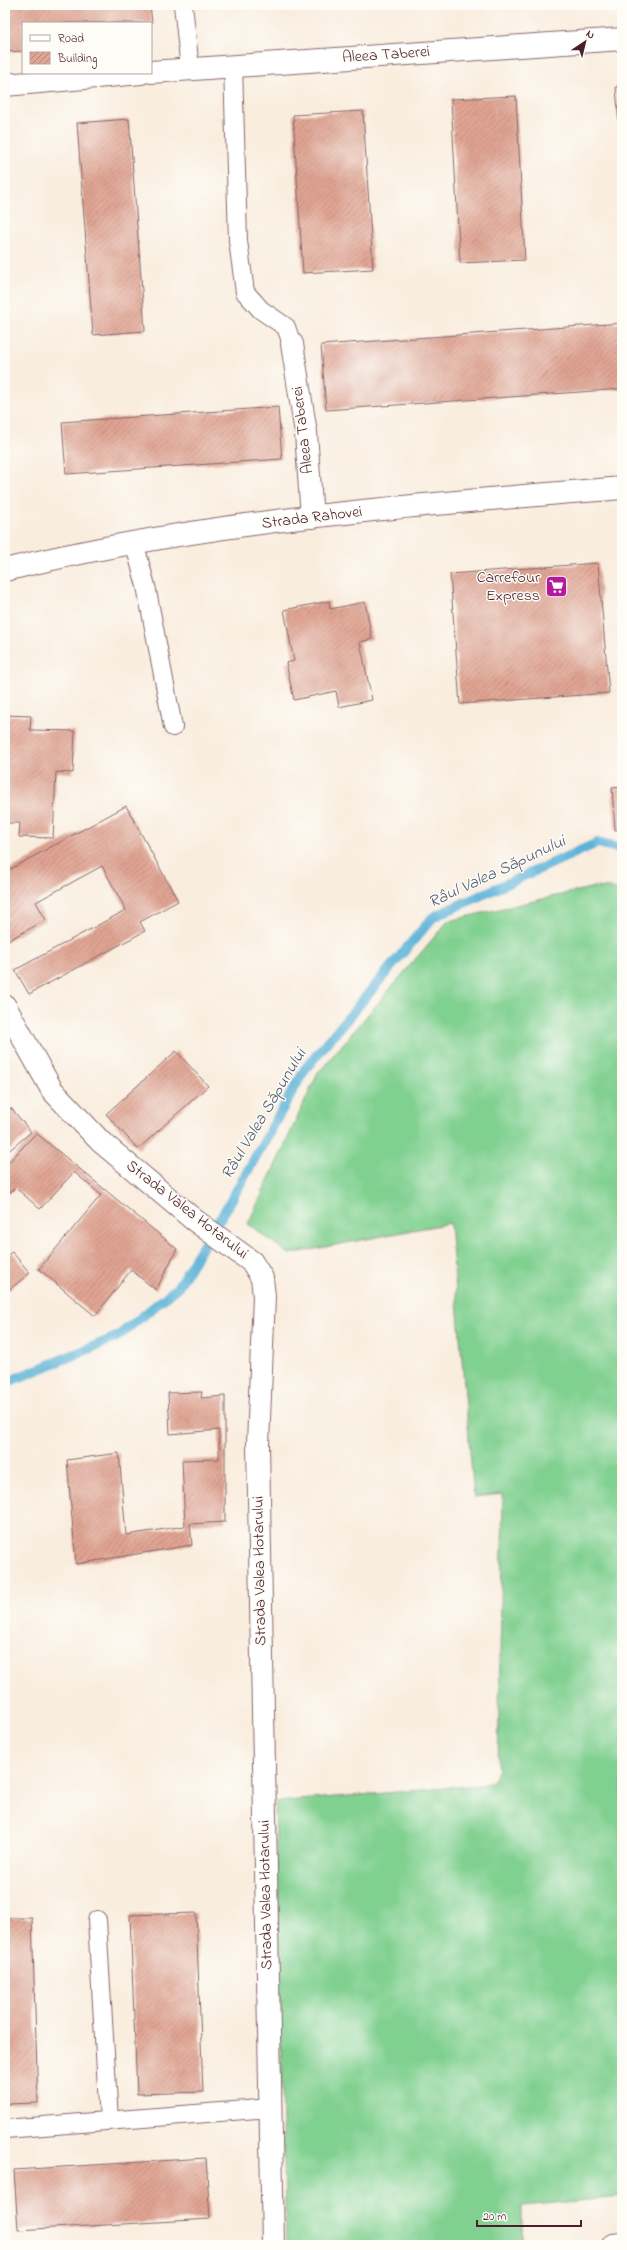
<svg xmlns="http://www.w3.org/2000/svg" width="627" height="2250" font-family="'Indie Flower',sans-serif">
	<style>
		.grass { fill: #80d090; stroke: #65785e }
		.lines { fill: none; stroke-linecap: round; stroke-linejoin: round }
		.stream { stroke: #5cb2d8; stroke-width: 10 }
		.building { fill: url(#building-hatch) }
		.lane-casing { stroke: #87676a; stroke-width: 20 }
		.street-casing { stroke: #87676a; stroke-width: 24 }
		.secondary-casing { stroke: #87676a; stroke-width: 24 }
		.lane { stroke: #fff; stroke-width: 18 }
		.street { stroke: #fff; stroke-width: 22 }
		.secondary { stroke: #fff; stroke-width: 22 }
		.labels { text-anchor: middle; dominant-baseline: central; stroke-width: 3; stroke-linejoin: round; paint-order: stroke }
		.street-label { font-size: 16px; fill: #4a1f2b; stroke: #fdfcf7 }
		.poi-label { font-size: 16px; fill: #4a1f2b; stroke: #fdfcf7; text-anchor: end }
		.water-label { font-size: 17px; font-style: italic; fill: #515a70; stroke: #fdfcf7 }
	</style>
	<defs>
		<pattern id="building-hatch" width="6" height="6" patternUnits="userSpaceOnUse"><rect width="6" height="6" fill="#e0a493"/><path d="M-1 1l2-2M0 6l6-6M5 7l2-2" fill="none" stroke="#b88578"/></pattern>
	</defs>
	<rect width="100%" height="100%" fill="#fdfcf7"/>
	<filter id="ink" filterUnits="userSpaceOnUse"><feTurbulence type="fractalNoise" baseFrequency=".025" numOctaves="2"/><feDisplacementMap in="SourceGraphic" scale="8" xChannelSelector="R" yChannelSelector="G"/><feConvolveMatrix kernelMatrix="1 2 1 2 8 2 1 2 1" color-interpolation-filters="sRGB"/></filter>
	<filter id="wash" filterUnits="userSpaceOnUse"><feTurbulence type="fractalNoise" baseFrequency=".012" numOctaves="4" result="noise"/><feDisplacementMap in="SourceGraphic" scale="16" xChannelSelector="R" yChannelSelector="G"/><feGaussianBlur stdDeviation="0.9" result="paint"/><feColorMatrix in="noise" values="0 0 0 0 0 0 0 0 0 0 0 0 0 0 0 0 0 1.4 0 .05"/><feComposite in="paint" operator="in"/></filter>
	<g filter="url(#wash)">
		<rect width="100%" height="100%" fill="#f9edde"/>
		<!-- grass -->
		<path class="grass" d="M594,887L622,889V2197L522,2206V2243L480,2245H286L275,1802L482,1785L493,1781L498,1769L503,1494L474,1497L450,1223L289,1254L248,1224L318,1073L448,921Z"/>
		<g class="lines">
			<!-- stream -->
			<path class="stream" d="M5,1383L117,1337L177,1288L229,1204L305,1069L433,917L597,843L622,849"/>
		</g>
		<g id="blocks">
			<!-- building -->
			<path class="building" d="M5,5H150L152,23H23V51L5,52Z
				M622,86V150H621L616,87Z
				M516,96L525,260L460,263L451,99Z
				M363,111L373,269L303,273L293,115Z
				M129,119L145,331L93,335L77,123Z
				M622,323V389L326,410L321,345Z
				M278,407L282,459L66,474L62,422Z
				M598,563L609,693L460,704L450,574Z
				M329,601L330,609L365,602L372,639L360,642L372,700L339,707L336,691L294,700L286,663L294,661L284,610Z
				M5,715L31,716L30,730L75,731L73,773L56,772L53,838L19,837L20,823H5Z
				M622,787V829L615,830L612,788Z
				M126,806L178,901L140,922L145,931L29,994L15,970L126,910L102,866L36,902L46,920L5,942V872Z
				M176,1051L208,1086L138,1149L106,1114Z
				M11,1108L31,1132L5,1154V1114Z
				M36,1133L177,1249L156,1290L131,1270L95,1316L39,1269L101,1195L74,1172L40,1209L16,1188L5,1196V1166Z
				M12,1252L30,1273L5,1293V1257Z
				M202,1392L201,1398L225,1396V1522L190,1524L192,1545L76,1564L67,1460L119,1453L126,1535L185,1526L182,1460L219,1459V1430L170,1434L168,1393Z
				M196,1913L203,2092L137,2094L130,1915Z
				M5,1918H32L38,2103L5,2104Z
				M206,2158L210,2219L18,2230L14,2170Z"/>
		</g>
	</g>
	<g filter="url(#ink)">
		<use href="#blocks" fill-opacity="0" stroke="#87676a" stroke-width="1"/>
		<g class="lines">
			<defs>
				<path id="lane" d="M183,5L190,69
					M233,65L238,241L245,292L261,310L286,327L292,344
					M134,542L146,586L173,727
					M97,1920L109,2121
					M5,2129L270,2108"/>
				<path id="street" d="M151,72L622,39
					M5,85L141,73
					M292,344L306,433L312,517
					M5,1006L52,1090L100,1141L193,1219L252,1262L262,1278L264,1296L258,1444L273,2245
					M613,2245L622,2244"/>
				<path id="secondary" d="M5,570C207,520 415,505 622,488"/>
			</defs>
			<!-- lane casing -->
			<use href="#lane" class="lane-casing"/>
			<!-- street casing -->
			<use href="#street" class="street-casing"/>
			<!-- secondary casing -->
			<use href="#secondary" class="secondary-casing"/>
			<!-- lane -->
			<use href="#lane" class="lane"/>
			<!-- street -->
			<use href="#street" class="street"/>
			<!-- secondary -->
			<use href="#secondary" class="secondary"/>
		</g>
	</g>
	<!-- icons -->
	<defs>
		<symbol id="supermarket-square" viewBox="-11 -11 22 22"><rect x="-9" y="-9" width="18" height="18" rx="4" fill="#b5179e" stroke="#fdfcf7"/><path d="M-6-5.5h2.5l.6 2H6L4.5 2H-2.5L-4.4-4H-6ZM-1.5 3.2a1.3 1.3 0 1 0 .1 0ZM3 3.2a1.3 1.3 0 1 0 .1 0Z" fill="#fff"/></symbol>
	</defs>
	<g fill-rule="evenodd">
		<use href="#supermarket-square" x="544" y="574" width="25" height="25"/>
	</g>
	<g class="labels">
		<!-- street labels -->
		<g class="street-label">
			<text transform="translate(386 55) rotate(-4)">Aleea Taberei</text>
			<text transform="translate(303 430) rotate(-97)">Aleea Taberei</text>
			<text transform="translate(312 518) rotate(-7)">Strada Rahovei</text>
			<text transform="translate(187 1210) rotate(38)">Strada Valea Hotarului</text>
			<text transform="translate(260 1571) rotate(-91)">Strada Valea Hotarului</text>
			<text transform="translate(266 1895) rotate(-91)">Strada Valea Hotarului</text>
		</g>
		<!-- poi labels -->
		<g class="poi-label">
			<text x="540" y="578">Carrefour<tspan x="540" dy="18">Express</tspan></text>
		</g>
		<!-- water labels -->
		<g class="water-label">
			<text transform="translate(497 872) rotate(-25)">Râul Valea Săpunului</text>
			<text transform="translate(264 1114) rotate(-59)">Râul Valea Săpunului</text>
		</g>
	</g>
	<!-- margin -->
	<rect width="627" height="2250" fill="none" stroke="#fdfcf7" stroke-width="20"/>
	<!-- legend -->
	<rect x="22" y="22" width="130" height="52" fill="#fdfcf7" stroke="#b5a4a5"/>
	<rect x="30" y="35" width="20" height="6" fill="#ffffff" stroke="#b5a4a5"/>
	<text x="58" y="42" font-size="12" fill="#4a1f2b">Road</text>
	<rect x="30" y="52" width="20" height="12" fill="url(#building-hatch)" stroke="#b5a4a5"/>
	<text x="58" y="62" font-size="12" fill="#4a1f2b">Building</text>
	<!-- north arrow -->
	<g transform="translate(585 42) rotate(35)" stroke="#fdfcf7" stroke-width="3" paint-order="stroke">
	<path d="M0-3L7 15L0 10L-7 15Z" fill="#4a1f2b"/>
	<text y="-6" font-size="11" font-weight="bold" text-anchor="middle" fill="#4a1f2b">N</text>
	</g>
	<!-- scale -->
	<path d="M477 2220v6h104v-6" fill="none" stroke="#4a1f2b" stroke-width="2"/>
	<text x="483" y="2220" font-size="12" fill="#4a1f2b" stroke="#fdfcf7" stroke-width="3" paint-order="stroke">20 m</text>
</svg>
